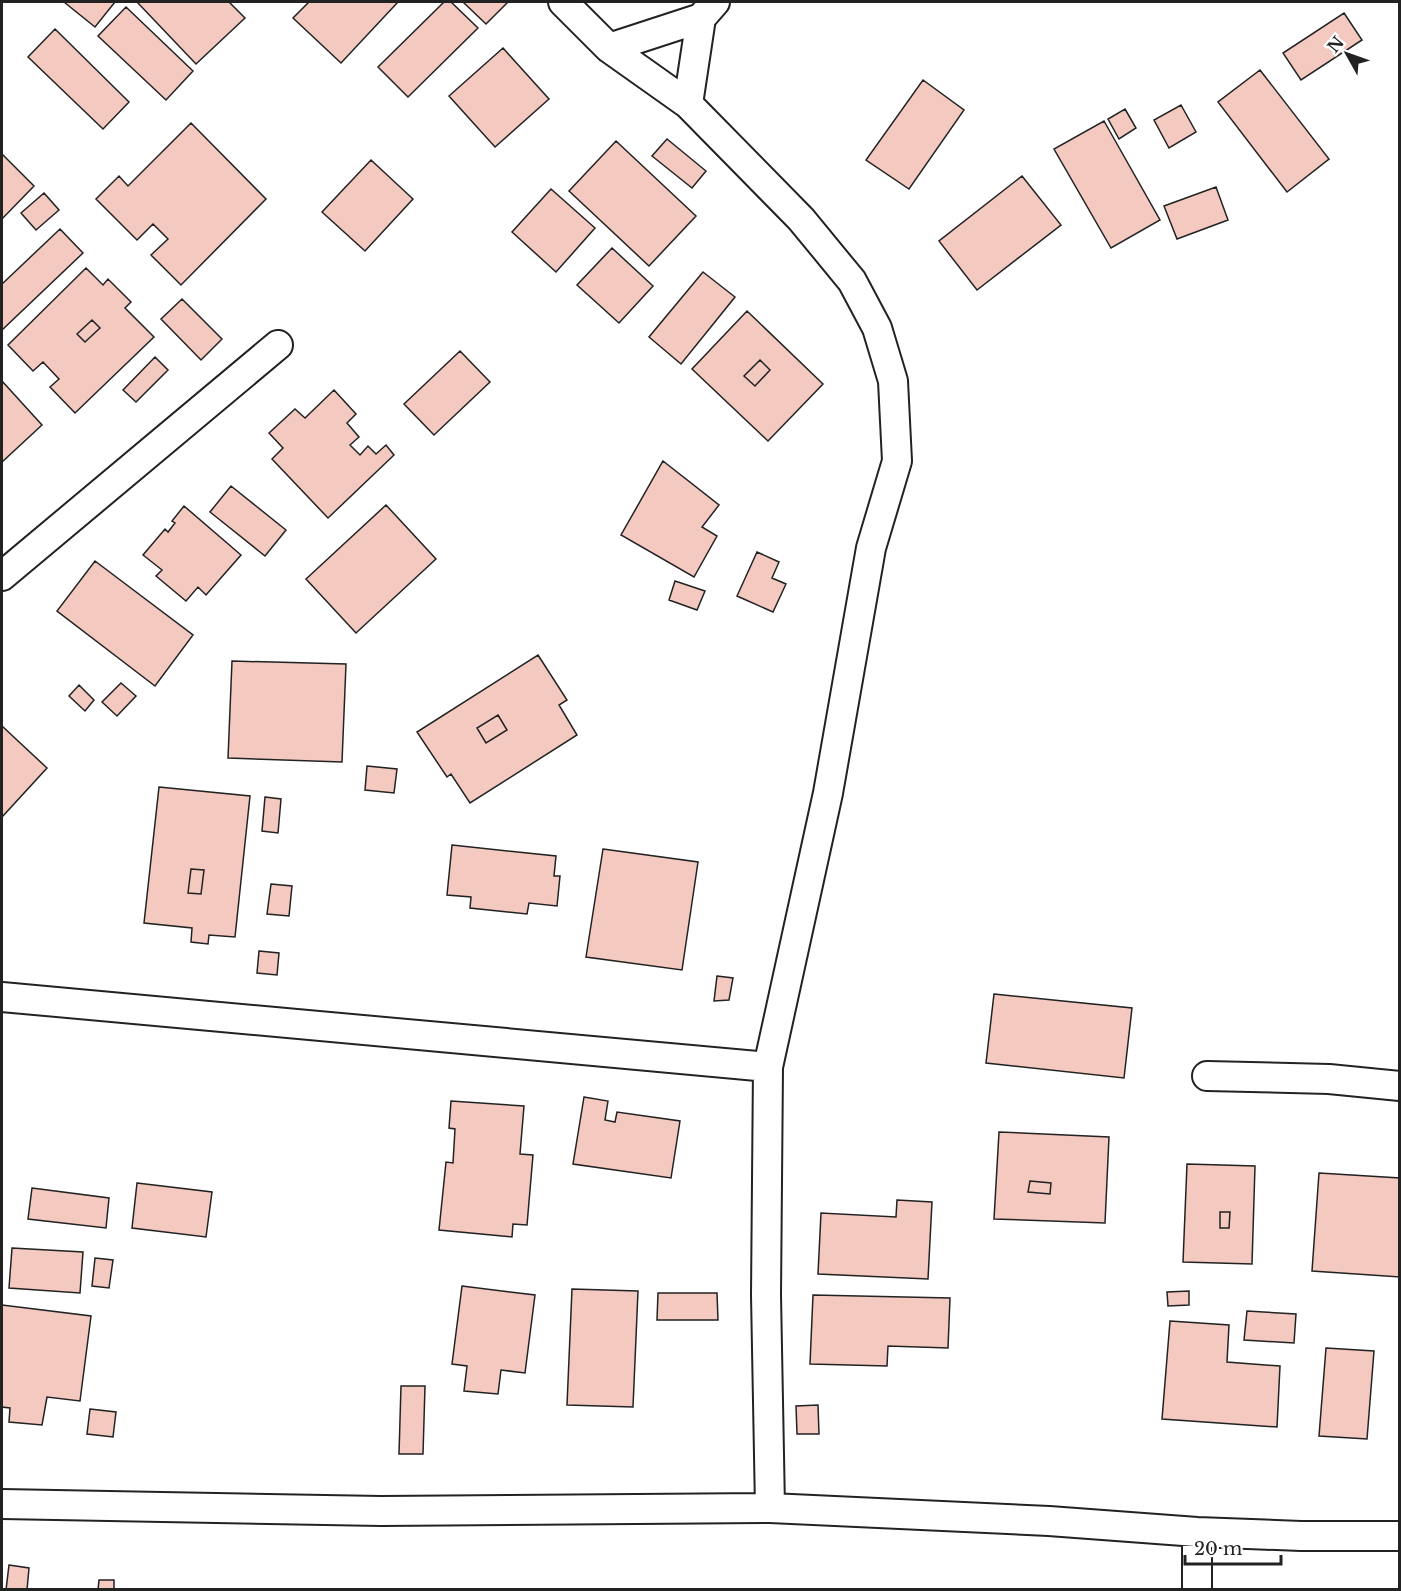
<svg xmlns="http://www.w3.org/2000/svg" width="1401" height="1591" font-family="'Libre Baskerville',serif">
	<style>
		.building { fill: #f3c9c0; stroke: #222; stroke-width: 1.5; fill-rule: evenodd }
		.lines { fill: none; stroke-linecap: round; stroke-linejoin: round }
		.street-casing { stroke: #222; stroke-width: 32 }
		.street { stroke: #fff; stroke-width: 28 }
	</style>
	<rect width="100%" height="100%" fill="#fff"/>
	<!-- building -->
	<path class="building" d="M64,2H115L95,27Z
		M137,2H229L245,18L196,64Z
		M309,2H398L341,63L293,18Z
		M444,2H451L478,28L408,97L378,67Z
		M463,2H508L486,24Z
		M126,7L193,71L166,100L98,36Z
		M1344,13L1362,40L1301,80L1283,53Z
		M55,29L129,102L103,129L28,57Z
		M503,48L549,99L495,147L449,96Z
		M1260,70L1329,159L1287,192L1218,102Z
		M923,80L964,110L909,189L866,160Z
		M1181,105L1196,132L1169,148L1154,120Z
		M1125,109L1136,128L1119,139L1108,119Z
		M1104,121L1160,220L1111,248L1054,149Z
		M191,123L266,199L181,285L151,255L168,239L153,224L137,240L96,199L119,176L128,186Z
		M667,139L706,171L692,188L652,156Z
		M616,141L696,216L649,266L569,191Z
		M2,154L34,186L2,219Z
		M371,160L413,199L365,251L322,212Z
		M1022,176L1061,225L977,290L939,241Z
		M1216,187L1228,220L1177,239L1164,206Z
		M551,189L595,228L556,272L512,232Z
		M44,193L59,210L36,230L21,213Z
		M60,229L83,253L2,330V284Z
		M612,248L653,286L619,323L577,285Z
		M86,268L103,285L108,279L131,302L125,308L154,337L75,413L50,387L59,379L43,362L33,371L8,345ZM92,320L100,328L85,342L77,334Z
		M703,272L735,297L681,364L649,337Z
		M182,299L222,339L201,360L161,319Z
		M747,311L823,384L768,441L692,369ZM760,360L770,370L755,386L744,376Z
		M92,320L100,328L85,342L77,334Z
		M460,351L490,382L434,435L404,404Z
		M155,357L168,370L136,402L123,390Z
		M760,360L770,370L755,386L744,376Z
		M2,381L42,425L2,462Z
		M334,390L356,414L347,423L359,437L350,445L360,455L368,446L376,454L386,445L394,455L328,518L272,459L283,448L269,433L295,409L305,418Z
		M663,461L719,505L702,527L717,536L694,577L621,535Z
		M231,486L286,530L265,556L210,512Z
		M386,505L436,559L356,633L306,579Z
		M184,506L241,555L206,595L198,587L186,601L156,576L162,570L143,555L165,529L168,532L175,523L172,521Z
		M757,552L779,562L772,578L786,584L773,612L737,596Z
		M95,561L193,635L155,686L57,611Z
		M675,581L705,591L697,610L669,600Z
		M538,655L567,700L559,705L577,735L470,803L451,774L447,777L417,732ZM498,715L507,730L486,743L477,728Z
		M232,661L346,664L342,762L228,758Z
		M121,683L136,696L117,716L102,702Z
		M79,685L94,700L85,711L69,696Z
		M498,715L507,730L486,743L477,728Z
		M2,726L47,768L2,817Z
		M367,766L397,769L394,793L365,790Z
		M159,787L250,796L235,937L209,935L208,944L191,942L192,928L144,923ZM191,869L204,870L201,894L188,893Z
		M265,797L281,799L278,833L262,831Z
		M452,845L556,856L554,876H560L557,906L529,903L527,914L470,908L471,897L447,895Z
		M603,849L698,862L682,970L586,957Z
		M191,869L204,870L201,894L188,893Z
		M271,884L292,886L289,916L267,914Z
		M259,951L279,953L277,975L257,973Z
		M717,976L733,978L729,1000L714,1001Z
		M994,994L1132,1008L1124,1078L986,1063Z
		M584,1097L608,1101L605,1120L615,1122L617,1112L680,1121L671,1178L573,1164Z
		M451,1101L524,1106L520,1154L533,1155L527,1225L513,1224L512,1237L439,1230L446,1162L453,1163L455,1129L449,1128Z
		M999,1132L1109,1137L1105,1223L994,1219ZM1030,1181L1051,1183L1050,1194L1028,1192Z
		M1187,1164L1255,1166L1252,1264L1183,1262ZM1220,1212H1230L1229,1228H1220Z
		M1319,1173L1400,1178V1277L1312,1271Z
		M1030,1181L1051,1183L1050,1194L1028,1192Z
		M137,1183L212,1192L206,1237L132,1228Z
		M32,1188L109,1198L106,1228L28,1219Z
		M897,1200L932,1202L928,1279L818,1274L821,1213L896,1217Z
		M1220,1212H1230L1229,1228H1220Z
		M12,1248L83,1252L80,1293L9,1288Z
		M95,1258L113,1260L109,1288L92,1286Z
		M462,1286L535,1295L525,1373L501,1370L498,1394L464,1391L467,1366L452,1364Z
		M572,1289L638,1291L633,1407L567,1405Z
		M1189,1291V1305L1168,1306L1167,1292Z
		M658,1293H717L718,1320H657Z
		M813,1295L950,1298L948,1348L888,1346L887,1366L810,1364Z
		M2,1305L91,1316L80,1401L47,1397L42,1425L9,1422L10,1408L2,1407Z
		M1247,1311L1296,1314L1294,1343L1244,1340Z
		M1170,1321L1229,1325L1227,1362L1280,1366L1277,1427L1162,1419Z
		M1326,1348L1374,1351L1367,1439L1319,1436Z
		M401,1386H425L423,1454H399Z
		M818,1405L819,1434H797L796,1406Z
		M90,1409L116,1412L113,1437L87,1434Z
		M9,1565L29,1568L27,1590H6Z
		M99,1580H114V1590H98Z"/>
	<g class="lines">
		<defs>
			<path id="street" d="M563,2L609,48L688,104L801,219L852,281L877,328L893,381L897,461L871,548L828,793L768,1067L766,1295L770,1508
				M609,48L701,18L715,2
				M688,104L701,18
				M2,576L278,345
				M2,997L768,1067
				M1207,1076L1329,1079L1400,1086
				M2,1504L381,1511L770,1508L1049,1521L1197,1532L1301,1536H1400
				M1197,1590V1532"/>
		</defs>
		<!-- street casing -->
		<use href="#street" class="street-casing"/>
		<!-- street -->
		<use href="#street" class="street"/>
	</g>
	<!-- border -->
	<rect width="1401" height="1591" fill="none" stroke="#222222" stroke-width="6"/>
	<!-- north arrow -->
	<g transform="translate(1347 54) rotate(310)" stroke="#ffffff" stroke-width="4.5" paint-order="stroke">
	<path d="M0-4.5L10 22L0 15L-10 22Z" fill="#222222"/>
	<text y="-9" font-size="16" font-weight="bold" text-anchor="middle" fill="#222222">N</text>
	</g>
	<!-- scale -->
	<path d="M1185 1555v9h96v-9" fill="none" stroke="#222222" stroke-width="3"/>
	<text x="1194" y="1555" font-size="18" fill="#222222" stroke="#ffffff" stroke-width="4.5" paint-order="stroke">20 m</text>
</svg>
